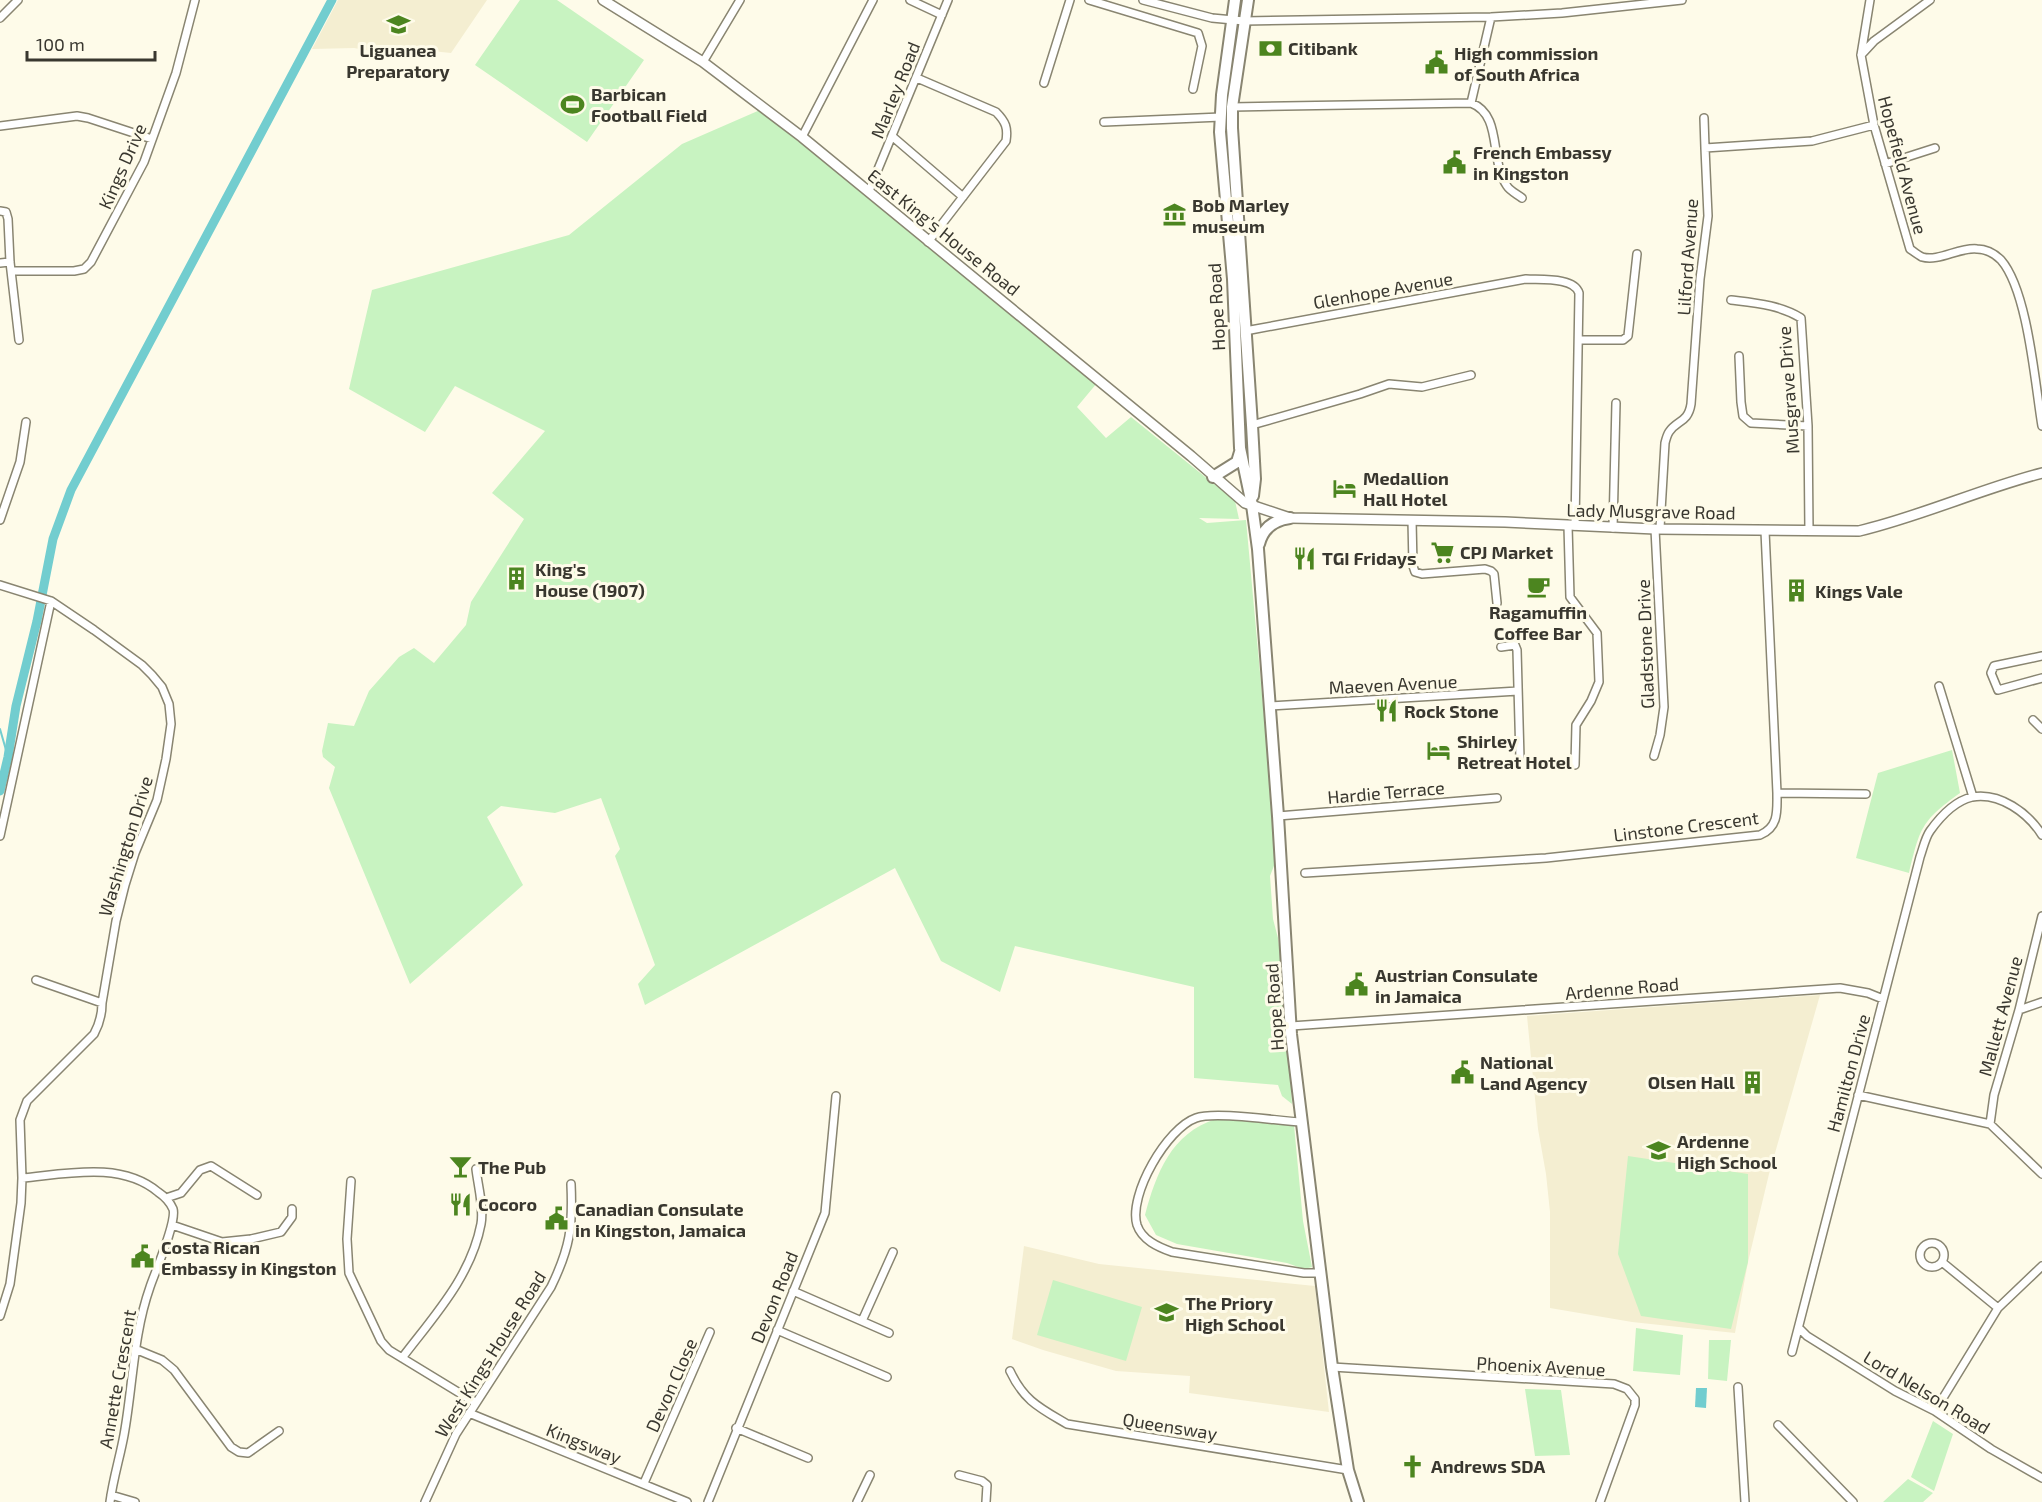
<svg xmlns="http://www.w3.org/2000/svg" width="2042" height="1502" font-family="'Exo 2',sans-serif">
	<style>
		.built { fill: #f4eed1 }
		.green { fill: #c8f3c1 }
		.water { fill: #72cdcf }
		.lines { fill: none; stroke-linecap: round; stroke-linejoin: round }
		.stream { stroke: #72cdcf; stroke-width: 2 }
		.canal { stroke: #72cdcf; stroke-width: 9 }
		.minor-casing { stroke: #898571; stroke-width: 10 }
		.secondary-casing { stroke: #898571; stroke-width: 12 }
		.primary-casing { stroke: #898571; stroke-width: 14 }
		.minor { stroke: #fff; stroke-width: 7 }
		.secondary { stroke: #fff; stroke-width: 9 }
		.primary { stroke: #fff; stroke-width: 10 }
		.labels { text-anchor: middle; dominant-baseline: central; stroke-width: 6; stroke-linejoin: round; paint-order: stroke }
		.poi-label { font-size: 18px; font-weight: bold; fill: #39372f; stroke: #fefbe9; text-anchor: start }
		.street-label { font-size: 18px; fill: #39372f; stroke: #fefbe9 }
	</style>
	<rect width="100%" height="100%" fill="#fefbe9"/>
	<!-- built -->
	<path class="built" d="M338,0H487L451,53L422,50L388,54L354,48L312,49Z
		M1820,995L1769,1174L1748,1262L1735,1333L1632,1322L1550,1308V1212L1546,1174L1538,1129L1527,1016Z
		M1024,1246L1099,1264L1315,1286L1329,1412L1189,1393L1190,1376L1116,1371L1043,1350L1012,1339Z"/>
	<!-- green -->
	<path class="green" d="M520,0H557L644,60L587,142L475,65Z
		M760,110L1097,383L1077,407L1106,438L1131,417L1235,501L1239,519L1199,518L1207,523L1246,520L1277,858L1270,876L1273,919L1278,938L1286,997L1292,1104L1282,1096L1278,1085L1194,1078V987L1015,946L1000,992L941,961L895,868L645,1005L638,984L655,965L615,856L620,849L601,798L555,813L501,806L487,817L523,885L410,984L329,788L335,767L323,757L322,751L328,723L354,726L369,691L399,657L414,648L434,663L466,625L471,602L524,519L492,493L545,431L455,386L425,432L349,389L372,290L569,235L682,144Z
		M1952,750L1960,793C1921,821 1920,828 1909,873L1856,858L1878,773Z
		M1216,1119L1286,1121L1294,1125L1303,1221L1312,1267L1304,1269L1287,1263L1177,1244L1156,1235L1145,1215C1156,1174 1171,1133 1216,1119Z
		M1628,1156L1748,1174V1262L1731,1329L1641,1316L1618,1254Z
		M1053,1280L1142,1307L1126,1361L1037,1335Z
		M1636,1328L1683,1335L1680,1375L1633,1371Z
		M1709,1340H1731L1727,1381L1708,1379Z
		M1525,1389L1561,1390L1570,1455L1535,1456Z
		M1933,1421L1953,1434L1934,1491L1911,1477Z
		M1908,1479L1933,1493L1923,1502H1883Z"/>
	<!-- water -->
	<path class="water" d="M1696,1388H1707L1706,1408L1695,1407Z"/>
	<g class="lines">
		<!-- stream -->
		<path class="stream" d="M0,729L8,757"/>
		<!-- canal -->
		<path class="canal" d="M0,791L8,757L16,706L37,621L53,539L71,490L332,0"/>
		<defs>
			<path id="minor" d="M910,0L942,15
				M1089,0L1198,33L1202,46L1193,89
				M1143,0L1212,18L1244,21L1491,17L1562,13L1682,0
				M1870,0L1861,55L1874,125L1910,249C1913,251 1918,255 1922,257C1939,262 1959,247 1977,249C1986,249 1995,254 2001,260C2028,291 2035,384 2042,426
				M0,18L18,0
				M1861,55L1874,41L1930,0
				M703,62L740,0
				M917,78L996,112C1006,122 1008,128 1006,141L928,242
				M1044,83L1070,0
				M1471,103L1491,17
				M1232,107L1471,103C1503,115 1489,160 1507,186C1510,191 1517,194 1522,198
				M1704,118L1705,148
				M1104,122L1221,117
				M0,126L77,116L88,118L152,139
				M802,137L873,0
				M893,137L963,197
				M1885,164L1935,148
				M869,191L948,0
				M0,211L6,212L8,219L10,262L19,340
				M0,263L10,262
				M11,271H74L84,269L91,262L144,162L176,73L195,0
				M1731,300C1755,303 1780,305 1801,318L1808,426L1809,531
				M1245,331L1526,279C1541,280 1574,277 1579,293L1575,526
				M1579,340H1623L1628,336L1637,254
				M1739,356L1741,402L1743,416L1751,423L1808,426
				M1252,425L1360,394L1389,384L1422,387L1471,375
				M0,520L20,462L26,422
				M1412,520L1413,566L1415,572L1422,574L1485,569L1491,571L1494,574L1497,603
				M1568,526L1570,597L1597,633L1599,682L1591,701L1576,725L1575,765
				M1613,528L1616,403
				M1660,528L1665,443C1666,439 1667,435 1669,432C1677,420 1688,423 1691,404L1700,279L1708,216L1705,148L1812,141L1874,125
				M0,585L51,601L94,630L142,665L152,675L162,687L169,704L171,724L166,759L157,800L135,853L125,885L116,921L102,1003C102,1015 100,1023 94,1034L27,1101L20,1120L22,1178L21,1203L10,1284L0,1316
				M1501,647L1515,645L1517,650L1520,759
				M2042,656L1994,666L1991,673L1998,690L2042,678
				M1939,686L1973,797
				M1270,706L1518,691
				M2033,720L2042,729
				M1654,756L1660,735L1664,707L1655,529
				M1777,793L1866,794
				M1278,816L1497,798
				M0,836L51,601
				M1305,873L1546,858L1760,835C1779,827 1777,811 1777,793L1765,531
				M36,980L102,1003
				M2019,1010L2042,1002
				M1291,1026L1840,988L1868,993L1883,999
				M1858,1095L1990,1124L2042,1174
				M1301,1122C1278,1121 1215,1111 1196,1118C1167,1128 1128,1195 1137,1225C1142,1240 1158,1247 1172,1252L1304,1273H1319
				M1990,1124L1994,1095L2019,1010L2042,916
				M22,1178C66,1174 121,1161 158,1192C164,1196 170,1202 173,1209C177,1222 155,1272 150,1287C133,1335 133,1386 124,1435C120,1457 113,1479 110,1502
				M351,1181L347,1239L349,1273L381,1341L389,1350L476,1403
				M166,1198L181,1193L200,1170L211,1166L257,1195
				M172,1225L222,1242L251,1239L281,1232L292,1217V1209
				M1920 1255a12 12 0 1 1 24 0a12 12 0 1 1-24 0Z
				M1942,1262L1998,1308
				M793,1291L889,1333
				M862,1321L893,1252
				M1799,1328L1807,1336L1895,1391L1935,1411L1991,1449L2042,1478
				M777,1330L887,1377
				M135,1349L162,1360L174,1370L231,1447L239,1452L248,1453L279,1431
				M1792,1352L1920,857C1923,849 1925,838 1930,831C1940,817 1955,801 1972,797C2000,792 2028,813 2042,835
				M402,1358C433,1317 471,1277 481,1224C484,1207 478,1186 476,1169
				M1332,1367L1614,1384L1627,1389L1635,1399V1405L1600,1502
				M1010,1371C1024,1401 1040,1408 1067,1424L1348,1470
				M1738,1387L1745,1502
				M1935,1411L1998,1308L2042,1266
				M469,1413L687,1502
				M1778,1425L1853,1502
				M736,1428L808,1458
				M959,1475L982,1481L987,1485L986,1502
				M644,1483L710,1332
				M111,1495L135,1502
				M425,1502L456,1434L551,1287C570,1248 573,1227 571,1184
				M708,1502L825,1213L836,1096
				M857,1502L870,1475"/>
			<path id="secondary" d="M603,0L703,62L802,137L1191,456L1245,503L1290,518L1505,522L1655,529L1859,531C1922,516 1980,489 2042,473"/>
			<path id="primary" d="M1235,0L1222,95L1220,132L1233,279L1240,448L1252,505L1258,549L1278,816L1291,1034L1332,1367L1348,1470L1358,1502
				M1248,0L1232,107V128L1252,425L1255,479L1253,496
				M1213,477L1237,462L1240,452
				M1259,544C1263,528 1274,520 1290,518"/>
		</defs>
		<!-- minor casing -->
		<use href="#minor" class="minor-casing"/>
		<!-- secondary casing -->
		<use href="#secondary" class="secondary-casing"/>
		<!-- primary casing -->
		<use href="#primary" class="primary-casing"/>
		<!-- minor -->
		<use href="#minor" class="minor"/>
		<!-- secondary -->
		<use href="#secondary" class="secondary"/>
		<!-- primary -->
		<use href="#primary" class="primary"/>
	</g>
	<!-- icons -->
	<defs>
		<symbol id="school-bare" viewBox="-9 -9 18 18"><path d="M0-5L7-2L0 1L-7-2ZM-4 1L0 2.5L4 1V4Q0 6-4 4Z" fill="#4c851f" stroke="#fefbe9" stroke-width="2.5" paint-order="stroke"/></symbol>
		<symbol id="bank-bare" viewBox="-9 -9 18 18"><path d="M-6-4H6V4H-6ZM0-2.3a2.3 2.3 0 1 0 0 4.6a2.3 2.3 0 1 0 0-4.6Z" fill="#4c851f" stroke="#fefbe9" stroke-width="2.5" paint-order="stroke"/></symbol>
		<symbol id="civic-bare" viewBox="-9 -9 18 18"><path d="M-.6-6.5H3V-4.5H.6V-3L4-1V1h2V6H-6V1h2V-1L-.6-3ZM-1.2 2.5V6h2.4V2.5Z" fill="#4c851f" stroke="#fefbe9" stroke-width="2.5" paint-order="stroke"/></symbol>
		<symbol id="stadium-bare" viewBox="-9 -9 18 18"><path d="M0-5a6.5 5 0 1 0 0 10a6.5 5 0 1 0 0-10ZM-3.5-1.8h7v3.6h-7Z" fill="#4c851f" stroke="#fefbe9" stroke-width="2.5" paint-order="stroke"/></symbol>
		<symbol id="museum-bare" viewBox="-9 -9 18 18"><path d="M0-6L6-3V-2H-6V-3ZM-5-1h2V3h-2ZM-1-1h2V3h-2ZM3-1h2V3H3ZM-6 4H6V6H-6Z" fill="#4c851f" stroke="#fefbe9" stroke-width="2.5" paint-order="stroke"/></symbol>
		<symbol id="hotel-bare" viewBox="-9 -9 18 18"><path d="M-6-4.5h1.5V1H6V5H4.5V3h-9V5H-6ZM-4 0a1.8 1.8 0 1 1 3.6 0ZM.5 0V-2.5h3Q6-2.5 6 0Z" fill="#4c851f" stroke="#fefbe9" stroke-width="2.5" paint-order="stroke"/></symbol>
		<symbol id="supermarket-bare" viewBox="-9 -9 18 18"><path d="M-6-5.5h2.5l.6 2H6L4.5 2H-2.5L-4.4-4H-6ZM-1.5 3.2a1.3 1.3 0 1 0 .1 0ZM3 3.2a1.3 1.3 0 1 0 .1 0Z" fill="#4c851f" stroke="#fefbe9" stroke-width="2.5" paint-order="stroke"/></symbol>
		<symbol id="restaurant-bare" viewBox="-9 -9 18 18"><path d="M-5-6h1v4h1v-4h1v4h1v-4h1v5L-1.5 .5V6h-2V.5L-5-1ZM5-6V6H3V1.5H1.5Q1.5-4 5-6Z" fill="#4c851f" stroke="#fefbe9" stroke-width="2.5" paint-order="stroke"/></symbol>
		<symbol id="building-bare" viewBox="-9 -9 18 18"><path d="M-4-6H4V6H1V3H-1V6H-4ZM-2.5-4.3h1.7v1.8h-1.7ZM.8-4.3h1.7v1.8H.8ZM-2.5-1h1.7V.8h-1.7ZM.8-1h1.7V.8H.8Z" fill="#4c851f" stroke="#fefbe9" stroke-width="2.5" paint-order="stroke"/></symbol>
		<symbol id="cafe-bare" viewBox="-9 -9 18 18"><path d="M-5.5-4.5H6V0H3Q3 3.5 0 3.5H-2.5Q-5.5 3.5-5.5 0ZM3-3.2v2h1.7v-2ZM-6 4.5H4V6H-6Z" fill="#4c851f" stroke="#fefbe9" stroke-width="2.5" paint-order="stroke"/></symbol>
		<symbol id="bar-bare" viewBox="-9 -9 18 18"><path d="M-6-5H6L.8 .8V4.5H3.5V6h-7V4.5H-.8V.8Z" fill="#4c851f" stroke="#fefbe9" stroke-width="2.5" paint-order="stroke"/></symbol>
		<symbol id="church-bare" viewBox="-9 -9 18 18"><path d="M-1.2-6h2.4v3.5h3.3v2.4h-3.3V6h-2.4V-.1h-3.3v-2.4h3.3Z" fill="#4c851f" stroke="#fefbe9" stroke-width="2.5" paint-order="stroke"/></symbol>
	</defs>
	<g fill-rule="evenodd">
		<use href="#school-bare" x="382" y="8" width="33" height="33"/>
		<use href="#bank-bare" x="1254" y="32" width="33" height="33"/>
		<use href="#civic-bare" x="1420" y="46" width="33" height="33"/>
		<use href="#stadium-bare" x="556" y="88" width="33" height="33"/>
		<use href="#civic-bare" x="1438" y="146" width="33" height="33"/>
		<use href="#museum-bare" x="1158" y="198" width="33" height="33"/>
		<use href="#hotel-bare" x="1328" y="472" width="33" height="33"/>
		<use href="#supermarket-bare" x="1426" y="536" width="33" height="33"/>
		<use href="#restaurant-bare" x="1288" y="542" width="33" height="33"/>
		<use href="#building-bare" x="500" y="562" width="33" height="33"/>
		<use href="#cafe-bare" x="1522" y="570" width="33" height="33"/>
		<use href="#building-bare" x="1780" y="574" width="33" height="33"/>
		<use href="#restaurant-bare" x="1370" y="694" width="33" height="33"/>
		<use href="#hotel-bare" x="1422" y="734" width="33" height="33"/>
		<use href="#civic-bare" x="1340" y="968" width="33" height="33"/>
		<use href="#civic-bare" x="1446" y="1056" width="33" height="33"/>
		<use href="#building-bare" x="1736" y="1066" width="33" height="33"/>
		<use href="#school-bare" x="1642" y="1134" width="33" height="33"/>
		<use href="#bar-bare" x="444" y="1150" width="33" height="33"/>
		<use href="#restaurant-bare" x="444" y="1188" width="33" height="33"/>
		<use href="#civic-bare" x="540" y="1202" width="33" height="33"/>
		<use href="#civic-bare" x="126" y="1240" width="33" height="33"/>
		<use href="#school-bare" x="1150" y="1296" width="33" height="33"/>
		<use href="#church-bare" x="1396" y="1450" width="33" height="33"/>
	</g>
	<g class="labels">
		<!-- poi labels -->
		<g class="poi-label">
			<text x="1288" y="48">Citibank</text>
			<text x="398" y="50" text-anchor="middle">Liguanea<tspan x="398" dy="21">Preparatory</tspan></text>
			<text x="1454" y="53">High commission<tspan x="1454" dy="21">of South Africa</tspan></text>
			<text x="591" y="94">Barbican<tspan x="591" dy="21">Football Field</tspan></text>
			<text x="1473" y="152">French Embassy<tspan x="1473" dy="21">in Kingston</tspan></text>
			<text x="1192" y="205">Bob Marley<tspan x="1192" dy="21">museum</tspan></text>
			<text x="1363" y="478">Medallion<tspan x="1363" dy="21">Hall Hotel</tspan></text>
			<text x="1460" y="552">CPJ Market</text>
			<text x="1322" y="558">TGI Fridays</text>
			<text x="535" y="569">King's<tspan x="535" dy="21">House (1907)</tspan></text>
			<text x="1815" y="591">Kings Vale</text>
			<text x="1538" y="612" text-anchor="middle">Ragamuffin<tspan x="1538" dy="21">Coffee Bar</tspan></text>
			<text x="1404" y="711">Rock Stone</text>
			<text x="1457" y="741">Shirley<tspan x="1457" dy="21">Retreat Hotel</tspan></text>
			<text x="1375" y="975">Austrian Consulate<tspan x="1375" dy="21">in Jamaica</tspan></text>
			<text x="1480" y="1062">National<tspan x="1480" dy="21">Land Agency</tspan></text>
			<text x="1735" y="1082" text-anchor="end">Olsen Hall</text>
			<text x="1677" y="1141">Ardenne<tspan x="1677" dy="21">High School</tspan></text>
			<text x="478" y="1167">The Pub</text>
			<text x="478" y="1204">Cocoro</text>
			<text x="575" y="1209">Canadian Consulate<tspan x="575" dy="21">in Kingston, Jamaica</tspan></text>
			<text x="161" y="1247">Costa Rican<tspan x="161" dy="21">Embassy in Kingston</tspan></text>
			<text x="1185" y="1303">The Priory<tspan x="1185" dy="21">High School</tspan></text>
			<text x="1431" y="1466">Andrews SDA</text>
		</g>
		<!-- street labels -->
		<g class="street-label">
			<text transform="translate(895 90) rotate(-68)">Marley Road</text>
			<text transform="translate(1903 165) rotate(75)">Hopefield Avenue</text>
			<text transform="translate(122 166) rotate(-66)">Kings Drive</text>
			<text transform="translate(944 232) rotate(39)">East King's House Road</text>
			<text transform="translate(1687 257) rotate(-86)">Lilford Avenue</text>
			<text transform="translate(1383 290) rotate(-10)">Glenhope Avenue</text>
			<text transform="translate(1216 307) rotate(-93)">Hope Road</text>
			<text transform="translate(1788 390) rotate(-94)">Musgrave Drive</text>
			<text transform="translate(1651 511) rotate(1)">Lady Musgrave Road</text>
			<text transform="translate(1645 644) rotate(-92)">Gladstone Drive</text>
			<text transform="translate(1393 684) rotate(-3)">Maeven Avenue</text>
			<text transform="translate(1386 792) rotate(-5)">Hardie Terrace</text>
			<text transform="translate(1686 826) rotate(-7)">Linstone Crescent</text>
			<text transform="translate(125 846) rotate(-73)">Washington Drive</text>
			<text transform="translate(1622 988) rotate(-5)">Ardenne Road</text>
			<text transform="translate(1274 1007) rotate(-94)">Hope Road</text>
			<text transform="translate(2000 1016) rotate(-75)">Mallett Avenue</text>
			<text transform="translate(1848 1073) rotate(-75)">Hamilton Drive</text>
			<text transform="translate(774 1297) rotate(-68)">Devon Road</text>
			<text transform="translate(490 1354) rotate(-58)">West Kings House Road</text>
			<text transform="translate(1541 1366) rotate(3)">Phoenix Avenue</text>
			<text transform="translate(117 1379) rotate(-80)">Annette Crescent</text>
			<text transform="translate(671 1385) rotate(-66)">Devon Close</text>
			<text transform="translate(1927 1392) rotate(31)">Lord Nelson Road</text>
			<text transform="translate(1170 1426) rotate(9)">Queensway</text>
			<text transform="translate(584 1443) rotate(22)">Kingsway</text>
		</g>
	</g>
	<!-- scale -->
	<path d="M27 51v9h128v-9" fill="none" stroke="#39372f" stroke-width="3"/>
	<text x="36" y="51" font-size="18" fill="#39372f" stroke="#fefbe9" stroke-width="4.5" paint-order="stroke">100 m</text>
</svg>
